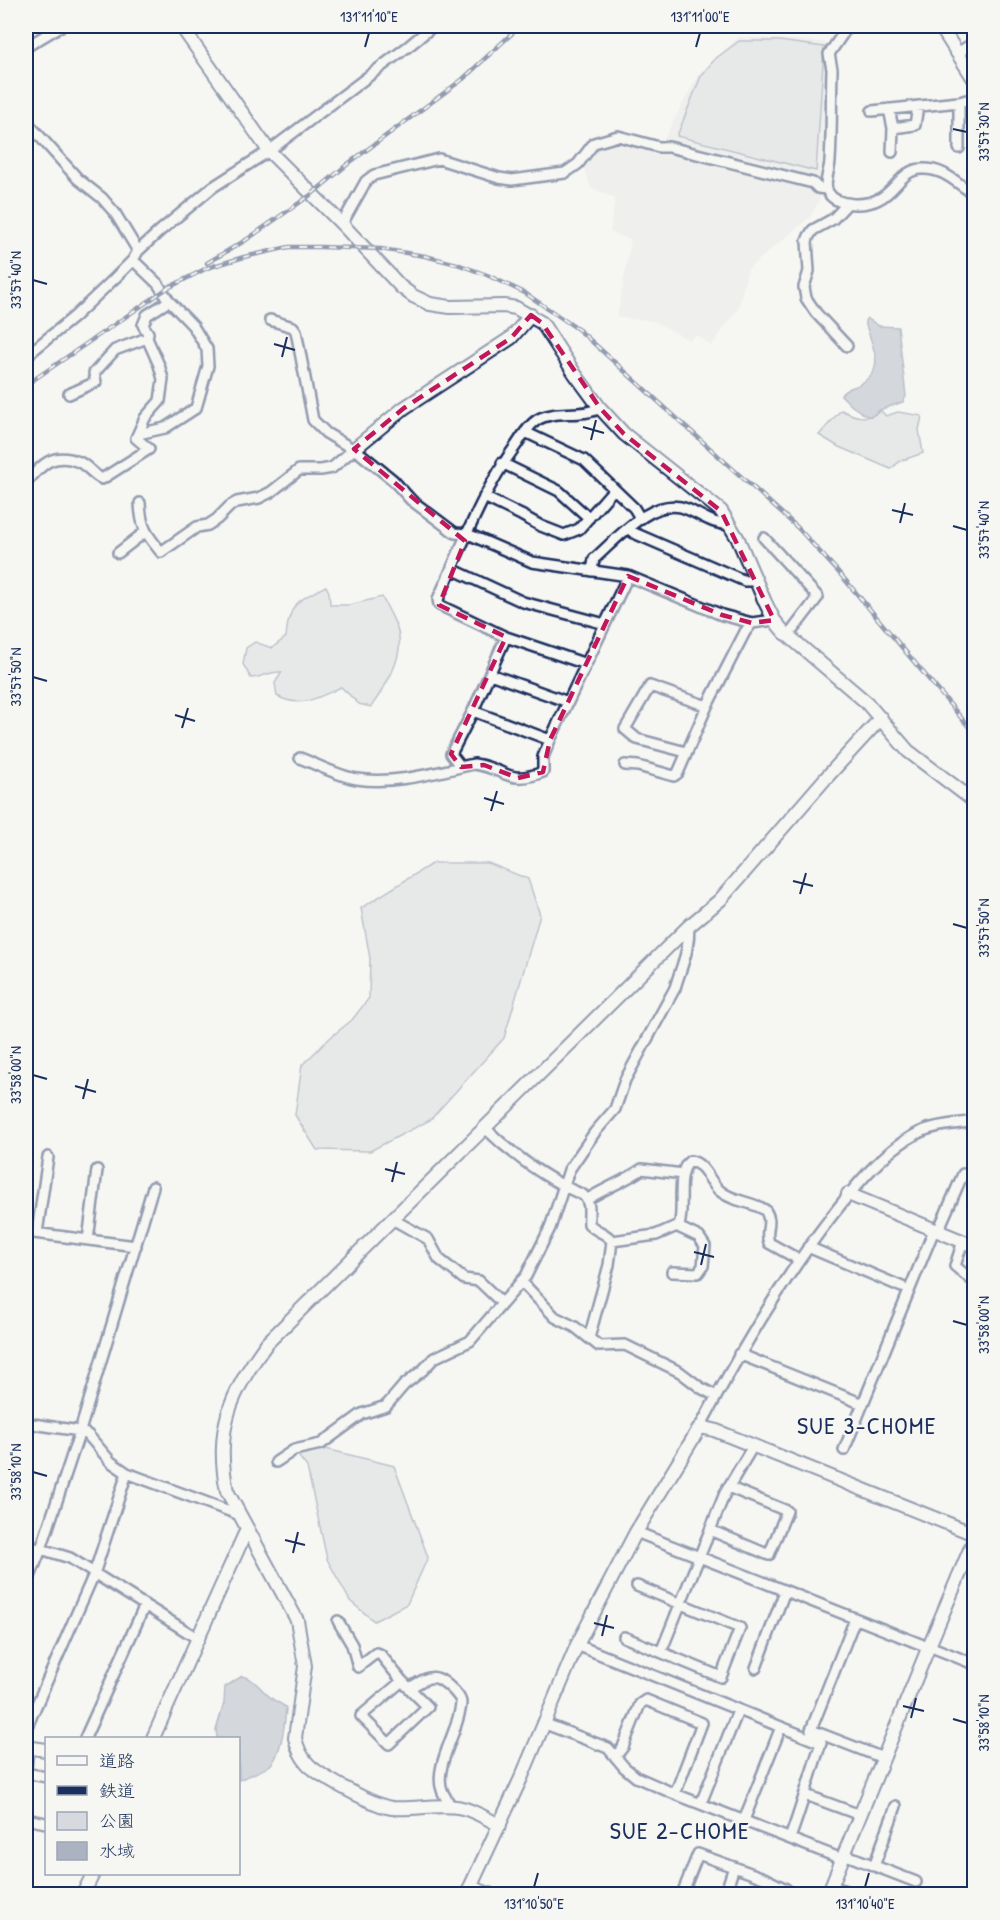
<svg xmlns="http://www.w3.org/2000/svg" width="1000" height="1920" font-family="'Patrick Hand','Klee One',sans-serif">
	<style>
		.built { fill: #e6e7e7 }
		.green { fill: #d6d9dd; stroke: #78849e; stroke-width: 1.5 }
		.water { fill: #abb2c0; stroke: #717e99; stroke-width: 1.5 }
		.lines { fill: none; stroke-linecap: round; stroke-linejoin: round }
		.minor-casing { stroke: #1b2f5e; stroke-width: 14 }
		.tertiary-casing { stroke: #1b2f5e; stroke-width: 16 }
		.minor { stroke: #f6f6f2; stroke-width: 9 }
		.tertiary { stroke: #f6f6f2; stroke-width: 12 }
		.rail-casing { stroke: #1b2f5e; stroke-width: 4.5 }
		.rail { stroke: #f6f6f2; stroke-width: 2; stroke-dasharray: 7; stroke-linecap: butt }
		.marked { fill: none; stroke: #c2185b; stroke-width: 4.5; stroke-dasharray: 12 8; stroke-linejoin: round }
		.ticks { fill: none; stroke: #1b2f5e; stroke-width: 2 }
		.labels { text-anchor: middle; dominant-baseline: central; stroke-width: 5; stroke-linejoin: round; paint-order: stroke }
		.neighbourhood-label { font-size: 24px; letter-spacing: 1.5px; fill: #1b2f5e; stroke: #f6f6f2 }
		.neatline { fill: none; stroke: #1b2f5e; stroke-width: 2 }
		.ticks-label { font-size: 15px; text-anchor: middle; fill: #1b2f5e }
	</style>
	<rect width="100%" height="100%" fill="#f6f6f2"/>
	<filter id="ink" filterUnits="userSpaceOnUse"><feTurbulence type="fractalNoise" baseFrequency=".0167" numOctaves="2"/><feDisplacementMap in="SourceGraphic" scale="12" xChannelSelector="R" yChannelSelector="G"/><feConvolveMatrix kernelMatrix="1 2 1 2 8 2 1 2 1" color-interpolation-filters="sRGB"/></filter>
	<g filter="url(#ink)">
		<!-- built -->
		<path class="built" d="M739,37L825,42L827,68L822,195L810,217L748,269L738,309L711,346L697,335L689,340L653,321L617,317L631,240L610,232L615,198L591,188L583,164L596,144L664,139L699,73Z"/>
		<!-- green -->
		<path class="green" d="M739,41H779L824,47L816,171L677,136L701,76L715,59Z
			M841,410C855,417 867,421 881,411L886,416L898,412L922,416L919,430L923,453L900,461L891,469L839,447L819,435Z
			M326,586L329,592L330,605H349L382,597C387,608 395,620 398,632C405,657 385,687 371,707L359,704L341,687C320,697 300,709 277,696L275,683L282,672C269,671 262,678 251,678L243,664L246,648L255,642L272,648L286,637C289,603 297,601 326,586Z
			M433,863H488L528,879L540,915L504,1038L430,1120L370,1151L317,1150L295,1115L302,1065L331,1037L352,1020L369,998L370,958L361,908Z
			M322,1448L394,1466L428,1557L407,1604L374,1621L350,1601L327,1559L307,1467L296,1453Z"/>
		<!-- water -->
		<path class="water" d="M867,318L879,326L898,327L906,396L903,402L880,410L872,416H867L852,406L841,395C845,388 854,388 860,384C889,368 870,344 865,321Z
			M242,1676C256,1679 263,1693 274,1700C279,1704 282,1703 286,1708C285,1723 281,1757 269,1766C260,1772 248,1776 239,1780L238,1738H217L216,1730L224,1703L225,1687Z"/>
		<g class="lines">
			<defs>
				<path id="minor" d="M848,26L829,54L832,69C831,99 832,130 830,161C830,169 823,184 828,192C836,207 866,206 879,199C896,191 902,169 922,169C945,168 957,184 974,194
					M26,47L61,26
					M957,53L974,43
					M889,109L893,128L892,152
					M872,111L959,102L974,98
					M26,121L78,179L102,198L115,213L138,251
					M893,128L915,125L918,106
					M959,148V102
					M342,224L366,181L374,175L439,159L499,178L512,180L565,173L578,164L594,143L618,136L659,147H669L813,183L818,188L826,189
					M133,260L158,284L169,301L193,326L207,349L208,366L196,408L165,428L138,434
					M270,320L293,327L296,331L313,420L326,433L361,454L393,480L411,500L455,533L468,534L532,562L628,576L722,615L752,623L774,620
					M847,346L816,313L806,298L804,287L809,271L807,241L809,236L813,230L833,219L848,203
					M26,356L74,317L115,278L133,260L138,251L161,230L213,187L269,151L410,45L433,26
					M69,394L96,382L94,373L115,350L147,338L148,333L143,325L147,315L169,301
					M525,432L584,460L634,508L640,518
					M502,463L559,491L589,518
					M26,483C41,465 53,451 79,462C88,466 93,475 102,479L149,449L136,438L145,418L160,401L163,379L159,365L147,338
					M484,497L521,515L541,526L564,535L579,529L614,489
					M140,503C141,527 146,534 161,552L197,527L208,525L217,519L230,506L237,502L259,498L271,492L299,470H321L332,468L354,449
					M628,528L634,533L745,581H756
					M764,538L818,597L788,636
					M118,553L145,532
					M452,569L523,602L605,624
					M592,571L594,559C617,539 653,495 687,509C701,515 715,526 730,524
					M586,664L506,637L439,605L438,599C462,547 482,491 517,444C522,436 529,425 537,420C554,409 581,418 600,408
					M490,674L568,702
					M473,711L550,740
					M686,752L637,739L625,729L650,686L707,706
					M300,758C318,765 338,776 357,779C395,785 437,772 474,764C505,768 507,786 543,772V757L550,740L628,576
					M625,765L638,766L674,776L678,773L707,706L745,632L752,623
					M461,767L451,754L473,711L506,637
					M485,1128C514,1156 546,1179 583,1195C592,1203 588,1213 589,1224C596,1232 606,1232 612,1241L656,1235L679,1225C685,1209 675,1172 690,1161C706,1164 708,1181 720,1191C733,1202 751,1201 765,1210C774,1223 764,1230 769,1243L798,1259
					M588,1199C606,1188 625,1181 642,1169L683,1174
					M392,1219L428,1239L439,1259L464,1279L479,1281L502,1303
					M938,1231L963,1174L974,1178
					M26,1232L136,1246
					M37,1233L48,1157
					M88,1240L97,1170
					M963,1241L955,1266L974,1282
					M808,1247L902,1287
					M672,1272L698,1273L703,1266L705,1246L699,1237L678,1227
					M521,1281L555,1317L575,1327L599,1346L625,1345L680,1372L701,1388L716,1396
					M589,1338L609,1265L612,1241
					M739,1354L863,1404
					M26,1423L80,1431L88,1435L111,1462L127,1473L240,1515
					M700,1427C739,1353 780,1283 831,1217C855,1186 888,1145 925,1130C940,1124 959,1124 974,1121
					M844,1450L934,1230
					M276,1462L294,1450L321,1444L362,1414L386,1406L404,1385L423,1370L434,1358L470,1341L526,1276L550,1228L569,1170L595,1132L615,1109L625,1080L675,988C682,964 689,953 689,926
					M710,1530L769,1555L787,1511L728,1487
					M636,1532L928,1647
					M26,1547L41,1549L70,1558L197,1638
					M26,1587L41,1549L80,1431L153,1187
					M855,1619L811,1730L883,1758
					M338,1621L352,1645L358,1667L376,1653L380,1654L402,1681L428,1707L389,1744L361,1716L402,1681
					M624,1637L721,1677L740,1628L637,1586
					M577,1645L821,1743C810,1775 802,1806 790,1838
					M929,1646L974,1664
					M661,1652L725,1493L753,1446
					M756,1668L785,1591
					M410,1688C431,1674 436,1673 454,1691C457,1695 461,1698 461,1703C460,1729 433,1766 442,1790C444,1796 448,1801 451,1806
					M543,1723L608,1748L624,1767L636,1777L675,1794L842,1859
					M26,1729L94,1574L127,1473
					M85,1738L145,1605
					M616,1756L623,1747L640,1704L646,1700L702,1723L675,1794
					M26,1769L28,1747
					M26,1773L46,1777
					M806,1795L860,1815
					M701,1803L738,1711
					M26,1819L46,1823
					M744,1820L781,1727
					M844,1854L916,1882
					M874,1866L896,1806
					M832,1886L854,1894
					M682,1894L698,1854L764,1878L786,1889
					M725,1894L734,1867
					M765,1894L769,1880"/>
				<path id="tertiary" d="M181,26L269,151L342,224L401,287L413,296L430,304L450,307L504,306L516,308L542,323L575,374L600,408L624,434L721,511L738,539L765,602L774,620L784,632L866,702L908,751L974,801
					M940,26L974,79
					M354,449L404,408L511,338L531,315
					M848,1194L974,1246
					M153,1738L247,1529
					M26,1747L46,1750
					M500,1825C487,1819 475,1811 462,1808C439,1803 415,1810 392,1808C375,1806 318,1776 307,1763C301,1756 297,1747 295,1738L305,1666L297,1620L227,1491C214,1429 231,1392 267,1343L689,926L720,900L825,779L881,718
					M470,1887L489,1894
					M83,1894L93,1874
					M467,1894L522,1776L577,1645L636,1532L700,1427L714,1430L974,1534
					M828,1894L929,1646L974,1540"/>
			</defs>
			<!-- minor casing -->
			<use href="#minor" class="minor-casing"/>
			<!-- tertiary casing -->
			<use href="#tertiary" class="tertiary-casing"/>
			<!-- minor -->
			<use href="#minor" class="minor"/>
			<!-- tertiary -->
			<use href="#tertiary" class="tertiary"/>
			<defs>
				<path id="rail" d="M207,263L246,240L312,194L349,163L463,79L520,26
					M166,289L207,268L244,257L289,247H320L381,249L425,256L457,264L487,275L525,293L579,330L798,528L841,575L974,733
					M26,385L172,285"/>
			</defs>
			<!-- rail casing -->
			<use href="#rail" class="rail-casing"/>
			<!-- rail -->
			<use href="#rail" class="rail"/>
		</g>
	</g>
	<!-- marked area -->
	<path d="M0 0H1000V1920H0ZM531,315L542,323L600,408L624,434L721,511L774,620L752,623L722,615L628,576L550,740L543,772L518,778L484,765L461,767L451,754L506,637L439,605L465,541L354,449L404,408L511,338Z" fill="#f6f6f2" fill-opacity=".55" fill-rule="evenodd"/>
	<path class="marked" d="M531,315L542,323L600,408L624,434L721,511L774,620L752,623L722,615L628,576L550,740L543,772L518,778L484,765L461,767L451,754L506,637L439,605L465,541L354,449L404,408L511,338Z"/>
	<!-- ticks -->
	<path class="ticks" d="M365,47L369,33M696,47L700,33M953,129L967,132M33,280L47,284M274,344L295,350M282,357L287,337M583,427L604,433M591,440L596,420M892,510L913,515M900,523L905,503M953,526L967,530M33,677L47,681M175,715L195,721M182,728L188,708M484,798L504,804M491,811L497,791M793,881L813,886M800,894L806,873M953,924L967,928M33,1075L47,1079M75,1086L96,1092M83,1099L88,1079M385,1169L405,1174M392,1182L397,1162M694,1252L714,1257M701,1265L706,1244M953,1321L967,1325M33,1472L47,1476M285,1540L305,1545M293,1553L298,1532M594,1623L614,1628M602,1636L607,1615M903,1706L924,1711M911,1718L916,1698M953,1719L967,1723M534,1887L538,1873M865,1887L869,1873"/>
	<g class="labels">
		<!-- neighbourhood labels -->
		<g class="neighbourhood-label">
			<text x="867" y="1425">SUE 3-CHOME</text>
			<text x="680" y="1830">SUE 2-CHOME</text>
		</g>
	</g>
	<!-- margin -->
	<rect width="1000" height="1920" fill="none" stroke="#f6f6f2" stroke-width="66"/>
	<!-- legend -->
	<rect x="45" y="1737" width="195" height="138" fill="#f6f6f2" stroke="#9ea6b7" stroke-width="1.5"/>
	<rect x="57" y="1756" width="30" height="9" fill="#f6f6f2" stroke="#9ea6b7" stroke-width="1.5"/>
	<text x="99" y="1767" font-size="18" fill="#1b2f5e">道路</text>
	<rect x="57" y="1786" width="30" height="9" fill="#1b2f5e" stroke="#9ea6b7" stroke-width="1.5"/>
	<text x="99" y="1797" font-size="18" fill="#1b2f5e">鉄道</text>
	<rect x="57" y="1812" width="30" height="18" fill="#d6d9dd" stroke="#9ea6b7" stroke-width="1.5"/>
	<text x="99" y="1827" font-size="18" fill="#1b2f5e">公園</text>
	<rect x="57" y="1842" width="30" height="18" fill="#abb2c0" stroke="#9ea6b7" stroke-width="1.5"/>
	<text x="99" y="1857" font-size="18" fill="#1b2f5e">水域</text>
	<rect x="33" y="33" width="934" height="1854" class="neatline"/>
	<g class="ticks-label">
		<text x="369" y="22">131°11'10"E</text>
		<text x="700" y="22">131°11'00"E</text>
		<text transform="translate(984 132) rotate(-90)" y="5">33°57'30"N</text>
		<text transform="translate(16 280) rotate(-90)" y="5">33°57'40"N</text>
		<text transform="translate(984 530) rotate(-90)" y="5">33°57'40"N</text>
		<text transform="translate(16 677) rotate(-90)" y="5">33°57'50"N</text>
		<text transform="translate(984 928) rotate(-90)" y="5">33°57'50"N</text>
		<text transform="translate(16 1075) rotate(-90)" y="5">33°58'00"N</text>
		<text transform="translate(984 1325) rotate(-90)" y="5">33°58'00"N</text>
		<text transform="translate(16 1472) rotate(-90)" y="5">33°58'10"N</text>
		<text transform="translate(984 1723) rotate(-90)" y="5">33°58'10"N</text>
		<text x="534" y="1909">131°10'50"E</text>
		<text x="865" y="1909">131°10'40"E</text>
	</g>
</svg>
